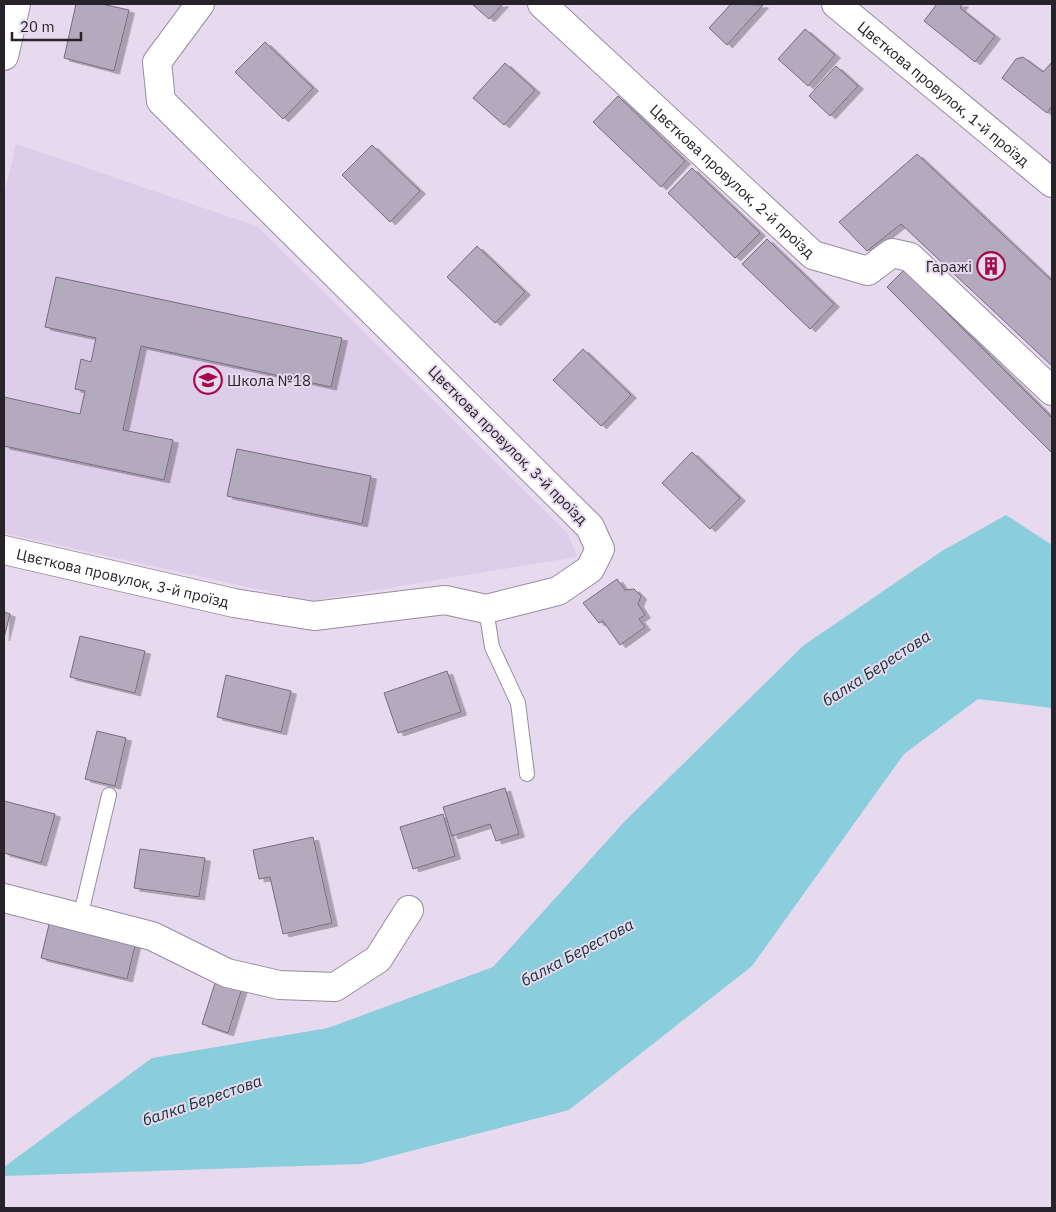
<svg xmlns="http://www.w3.org/2000/svg" width="1056" height="1212" font-family="'IBM Plex Sans',sans-serif">
	<style>
		.built { fill: #decde8 }
		.water { fill: #8acddd }
		.building { fill: #b4aabe; stroke: #756c7f; filter: url(#shadow) }
		.lines { fill: none; stroke-linecap: round; stroke-linejoin: round }
		.lane-casing { stroke: #988c9f; stroke-width: 16 }
		.street-casing { stroke: #988c9f; stroke-width: 30 }
		.secondary-casing { stroke: #988c9f; stroke-width: 30 }
		.lane { stroke: #fff; stroke-width: 14 }
		.street { stroke: #fff; stroke-width: 28 }
		.secondary { stroke: #fff; stroke-width: 28 }
		.labels { text-anchor: middle; dominant-baseline: central; stroke-width: 4; stroke-linejoin: round; paint-order: stroke }
		.street-label { font-size: 15px; fill: #28232b; stroke: #e7daef }
		.poi-label { font-size: 15px; fill: #28232b; stroke: #e7daef; text-anchor: end }
		.water-label { font-size: 16px; font-style: italic; fill: #0f3038; stroke: #e7daef }
	</style>
	<defs>
		<filter id="shadow"><feDropShadow dx="5.5" dy="3" stdDeviation="0" flood-color="#0004"/></filter>
	</defs>
	<rect width="100%" height="100%" fill="#e7daef"/>
	<!-- built -->
	<path class="built" d="M16,144L257,226L568,534L577,557L310,601L4,533V195Z"/>
	<!-- water -->
	<path class="water" d="M1006,515L1052,545V708L978,699L904,754L752,966L569,1110L361,1164L4,1176V1167L152,1058L328,1028L493,967L625,821L804,645L942,551Z"/>
	<!-- building -->
	<path class="building" d="M76,4H102L129,10L114,71L64,58Z
		M472,4H503L489,19Z
		M731,4L763,5L727,45L709,28Z
		M937,4H963L960,8L995,36L975,62L924,21Z
		M805,29L835,55L808,86L778,59Z
		M265,42L313,88L283,119L235,72Z
		M1023,57L1043,72L1052,62V106L1047,113L1002,78L1016,59Z
		M505,63L535,90L504,125L473,98Z
		M836,66L858,86L830,116L809,96Z
		M618,96L685,161L661,187L593,122Z
		M372,145L420,191L390,222L342,175Z
		M917,154L1052,281V366L901,224L867,251L839,222Z
		M692,168L760,233L735,258L668,193Z
		M767,239L834,304L810,329L742,264Z
		M477,246L525,292L495,323L447,277Z
		M904,270L1052,418V453L887,287Z
		M56,277L342,338L331,387L141,346L123,430L173,440L164,480L4,446V397L80,414L85,391L75,389L81,359L91,362L96,338L45,327Z
		M583,349L631,395L601,426L553,380Z
		M237,449L371,476L362,524L227,496Z
		M692,452L740,498L710,529L662,483Z
		M617,579L625,590L634,589L641,596L638,604L645,615L639,619L645,627L620,645L603,621L599,623L583,603Z
		M4,612L10,614L4,638Z
		M80,636L145,651L135,693L70,677Z
		M447,671L461,712L398,733L384,693Z
		M226,675L291,691L281,732L217,717Z
		M97,731L126,738L115,786L85,779Z
		M505,788L519,834L496,841L490,824L452,836L443,807Z
		M4,801L55,814L41,863L4,853Z
		M443,814L455,856L413,869L400,827Z
		M313,837L332,923L283,934L270,877L259,879L253,850Z
		M140,849L205,858L199,897L134,888Z
		M51,916L137,937L127,979L41,958Z
		M216,980L242,988L228,1033L202,1024Z"/>
	<g class="lines">
		<defs>
			<path id="lane" d="M486,609L492,647L518,703L527,774
				M80,918L109,795"/>
			<g id="street">
				<path id="s1" d="M542,4L813,255L868,271L892,253L910,257L1052,391"/>
				<path id="s2" d="M836,4L1052,183"/>
				<path id="s3" d="M4,550L234,603L314,616L445,600L486,609L558,591L590,569L600,549L590,527L161,101L157,62L200,4"/>
				<path d="M4,898L152,936L227,973L279,985L335,987L378,959L409,910"/>
			</g>
			<path id="secondary" d="M4,56L16,4"/>
		</defs>
		<!-- lane casing -->
		<use href="#lane" class="lane-casing"/>
		<!-- street casing -->
		<use href="#street" class="street-casing"/>
		<!-- secondary casing -->
		<use href="#secondary" class="secondary-casing"/>
		<!-- lane -->
		<use href="#lane" class="lane"/>
		<!-- street -->
		<use href="#street" class="street"/>
		<!-- secondary -->
		<use href="#secondary" class="secondary"/>
	</g>
	<!-- icons -->
	<defs>
		<symbol id="building-ring" viewBox="-11 -11 22 22"><circle r="9.5" fill="#e7daef" stroke="#a20b4c" stroke-width="1.5"/><path d="M-4-6H4V6H1V3H-1V6H-4ZM-2.5-4.3h1.7v1.8h-1.7ZM.8-4.3h1.7v1.8H.8ZM-2.5-1h1.7V.8h-1.7ZM.8-1h1.7V.8H.8Z" fill="#a20b4c"/></symbol>
		<symbol id="school-ring" viewBox="-11 -11 22 22"><circle r="9.5" fill="#e7daef" stroke="#a20b4c" stroke-width="1.5"/><path d="M0-5L7-2L0 1L-7-2ZM-4 1L0 2.5L4 1V4Q0 6-4 4Z" fill="#a20b4c"/></symbol>
	</defs>
	<g fill-rule="evenodd">
		<use href="#building-ring" x="975" y="250" width="32" height="32"/>
		<use href="#school-ring" x="192" y="364" width="32" height="32"/>
	</g>
	<g class="labels">
		<!-- street labels -->
		<g class="street-label">
			<text stroke="none"><textPath href="#s2" startOffset="140">Цвєткова провулок, 1-й проїзд</textPath></text>
			<text stroke="none"><textPath href="#s1" startOffset="260">Цвєткова провулок, 2-й проїзд</textPath></text>
			<text transform="translate(508 445) rotate(45)">Цвєткова провулок, 3-й проїзд</text>
			<text stroke="none"><textPath href="#s3" startOffset="122">Цвєткова провулок, 3-й проїзд</textPath></text>
		</g>
		<!-- poi labels -->
		<g class="poi-label">
			<text x="972" y="266">Гаражі</text>
			<text x="227" y="380" text-anchor="start">Школа №18</text>
		</g>
		<!-- water labels -->
		<g class="water-label">
			<text transform="translate(876 668) rotate(-33)">балка Берестова</text>
			<text transform="translate(577 952) rotate(-28)">балка Берестова</text>
			<text transform="translate(202 1100) rotate(-19)">балка Берестова</text>
		</g>
	</g>
	<!-- border -->
	<rect width="1056" height="1212" fill="none" stroke="#28232b" stroke-width="10"/>
	<!-- scale -->
	<path d="M12 32v8h69v-8" fill="none" stroke="#28232b" stroke-width="2.5"/>
	<text x="20" y="32" font-size="15" fill="#28232b" stroke="#e7daef" stroke-width="4" paint-order="stroke">20 m</text>
</svg>
